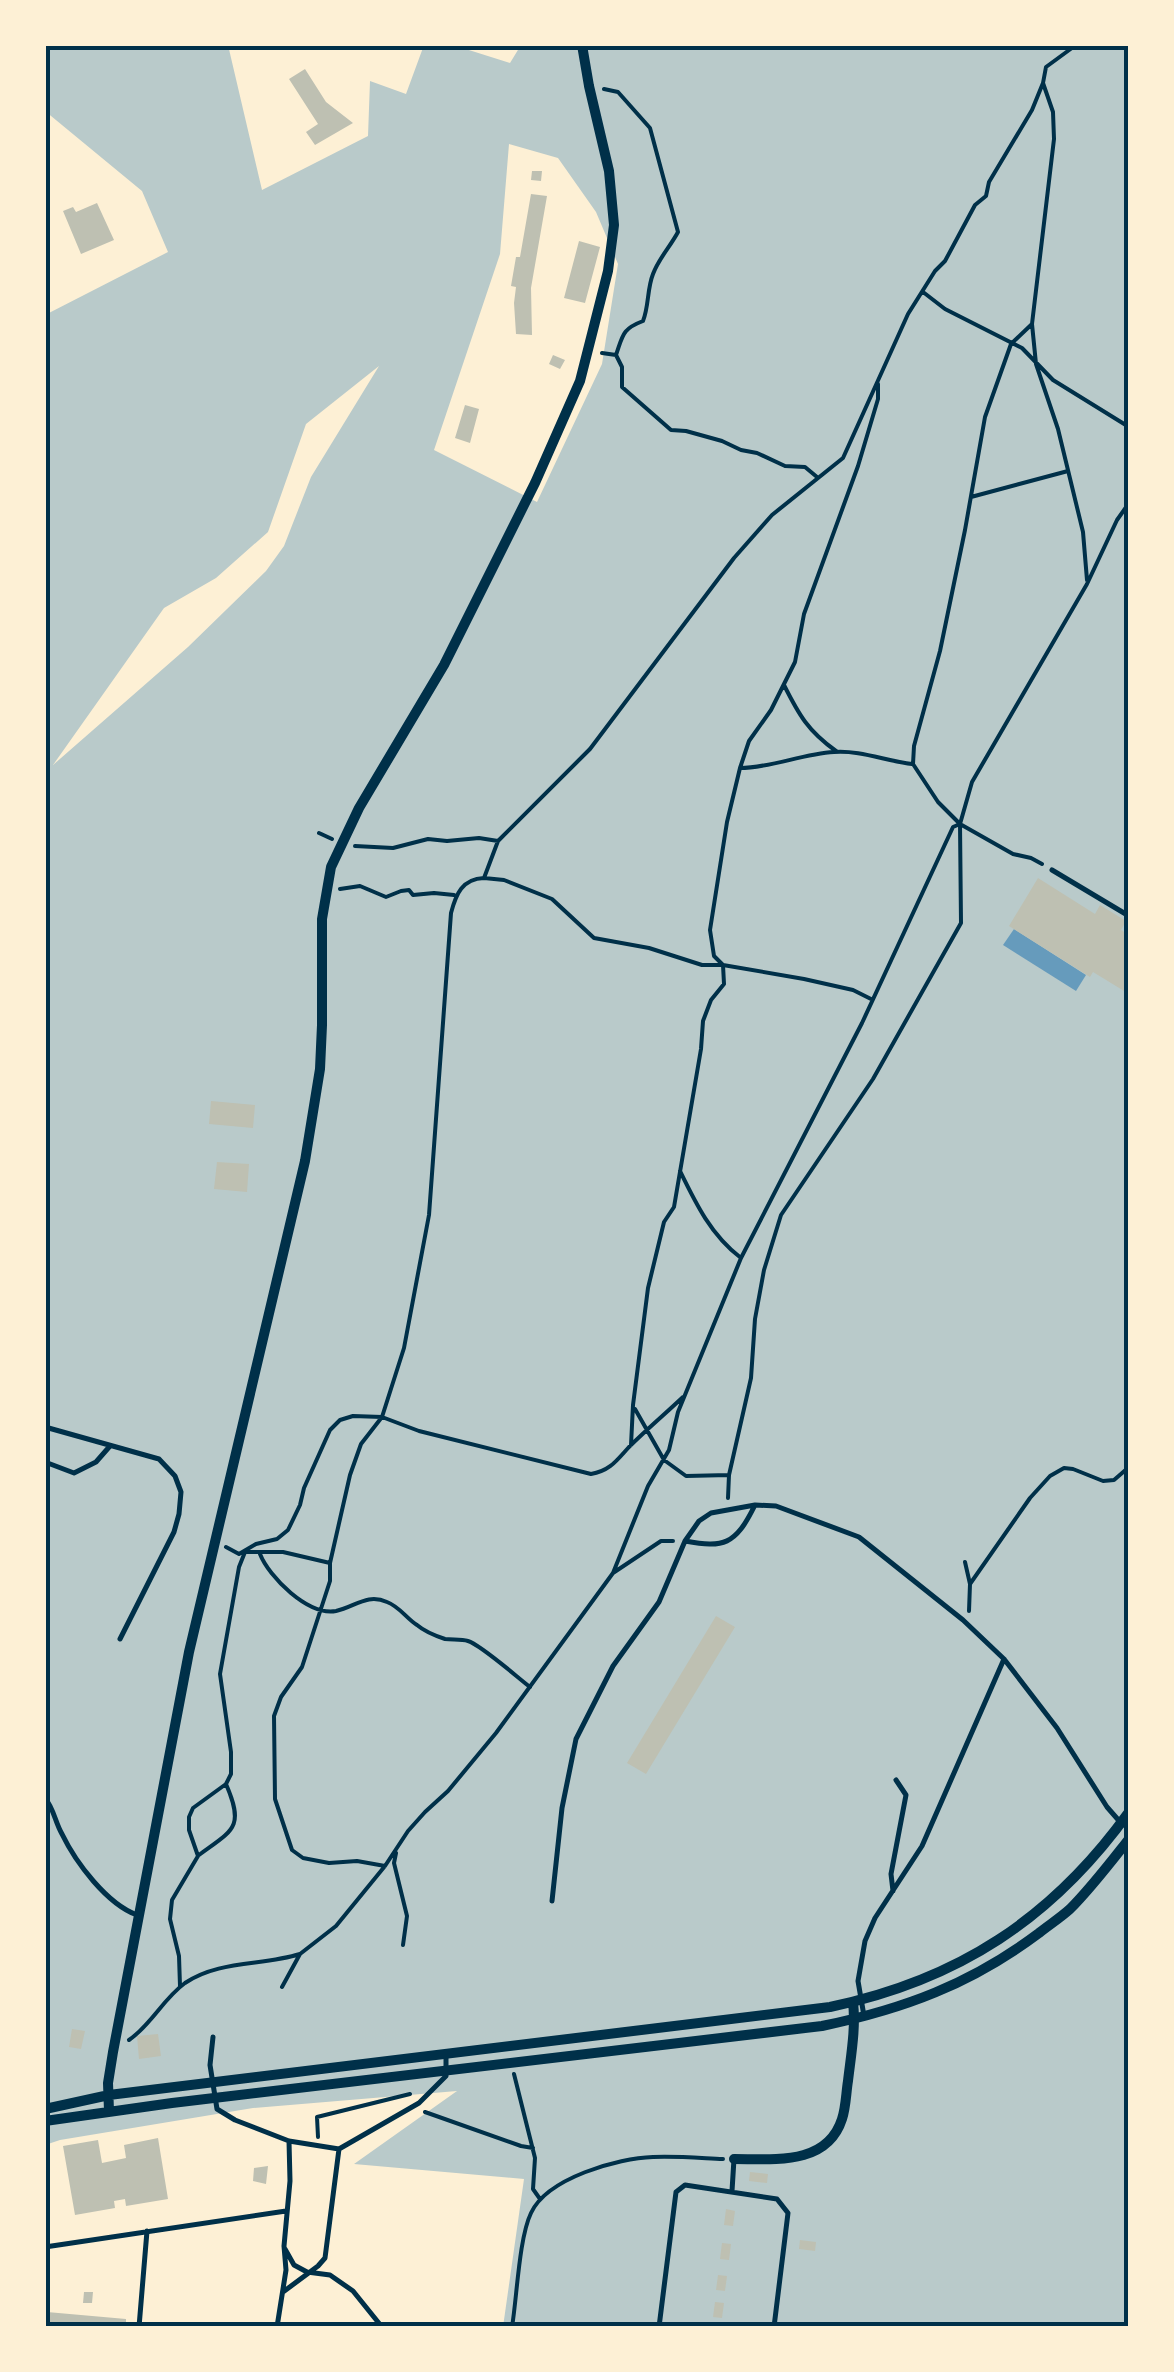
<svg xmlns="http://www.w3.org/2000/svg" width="1174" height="2372" font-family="Cabin,sans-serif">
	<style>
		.green { fill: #b9caca; fill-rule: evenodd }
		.water { fill: #669bbc }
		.building { fill: #bec0b2 }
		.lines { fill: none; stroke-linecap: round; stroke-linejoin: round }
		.path { stroke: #003049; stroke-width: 4 }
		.service { stroke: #003049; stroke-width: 5 }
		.minor { stroke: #003049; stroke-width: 10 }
		.neatline { fill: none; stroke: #003049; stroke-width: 4 }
	</style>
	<rect width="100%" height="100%" fill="#fdf0d5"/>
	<!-- green -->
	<path class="green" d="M45,45H228L262,190L368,136L370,81L406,94L424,45H453L510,63L521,45H1129V2327H503L524,2179L354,2164L457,2091L253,2108L60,2140L45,2145V315L168,252L142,191L45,111ZM509,144L558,158L596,212L618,264L602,364L537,502L434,450L500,254ZM379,366L311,477L284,546L266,571L188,647L53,765L164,608L216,578L268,532L306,424Z"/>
	<!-- water -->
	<path class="water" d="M1014,929L1086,975L1076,991L1003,945Z"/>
	<!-- building -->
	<path class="building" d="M305,69L326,102L353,123L315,145L306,132L318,124L289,79Z
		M532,171H542L541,181L531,180Z
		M531,194L547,196L531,288L532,335L516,334L514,303L516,287L511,286L516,257H520Z
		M97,203L114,240L81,254L63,211L73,207L76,212Z
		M579,241L600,247L585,303L564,298Z
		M553,355L565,360L560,369L549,364Z
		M465,405L479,409L470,443L455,438Z
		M1038,878L1095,914L1100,905L1126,921L1121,930L1129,935V994L1093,972L1090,977L1009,926Z
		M211,1101L255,1105L253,1128L209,1124Z
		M217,1162L249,1164L247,1192L214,1189Z
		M716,1616L735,1627L646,1774L627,1763Z
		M72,2029L85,2031L81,2049L69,2047Z
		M158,2034L161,2056L139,2059L137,2036Z
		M158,2138L168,2199L126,2206L125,2199L114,2201L115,2208L75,2215L63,2146L98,2140L102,2163L126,2158L124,2145Z
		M268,2166L266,2184L253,2181L254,2168Z
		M750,2172L768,2174L767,2183L749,2181Z
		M726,2209L735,2211L733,2226L724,2225Z
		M800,2240L816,2242L815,2251L799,2249Z
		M722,2243L731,2244L729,2260L720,2259Z
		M718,2275L727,2276L725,2291L716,2290Z
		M84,2292H93L92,2303H83Z
		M715,2302L724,2303L722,2318L713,2317Z
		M47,2312L126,2319V2327H45Z"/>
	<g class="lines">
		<!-- path -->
		<path class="path" d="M1076,45L1046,67L1043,83L1053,112L1054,139L1032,324L1036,364L1058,429L1083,532L1087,580
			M604,89L618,92L650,128L678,232C670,247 659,258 653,274C647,289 649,306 643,321C622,329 623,335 616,355
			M923,292L945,309L1022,348L1053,380L1129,427
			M1032,324L1011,344L985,417L965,530L940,651L914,746L913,764L938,802L960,824L1013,854L1031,858L1042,864
			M602,353L616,355L622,367V387L671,430L686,431L722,441L741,450L757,453L785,466L805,467L817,477
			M971,497L1068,471
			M784,685C799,715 808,731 836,751
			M740,768C770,768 802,754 834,752C860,750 886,761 912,764
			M319,833L332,839
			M355,846L393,848L428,839L447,841L479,838L498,841
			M484,878L504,880L552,899L594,938L649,948L702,965H723L804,979L853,990L871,999
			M340,889L360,886L386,897L401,891L409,890L413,895L434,893L454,895
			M680,1171C696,1204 711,1235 741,1258
			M635,1409L664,1460L686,1476L729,1475
			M631,1445L633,1405L648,1288L664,1222L674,1207L701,1049L703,1021L711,1000L724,984L723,965L714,956L710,930L727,822L740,768L749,741L771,710L795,662L804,614L858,466L878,399V384
			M728,1498L729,1475L751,1378L755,1319L764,1270L781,1215L873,1079L961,923L960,824L972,782L1087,584L1117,520L1129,503
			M226,1547L239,1554L256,1544L277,1539L288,1530L300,1505L304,1488L330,1430L340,1420L353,1416L382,1417L419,1431L591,1474C610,1471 617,1460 629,1447C646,1430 665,1414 683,1397
			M260,1554C269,1577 308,1616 336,1611C355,1607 367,1593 387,1602C400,1607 406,1618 417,1625C424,1631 436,1636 445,1639C452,1640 461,1639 468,1641C481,1645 517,1677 530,1687
			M965,1562L970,1584
			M330,1563L350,1475L361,1444L382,1417L404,1348L429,1215L451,913C456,894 462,879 484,878L498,841L590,749L734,558L772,515L843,458L908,314L935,271L945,261L975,205L986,196L989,182L1032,110L1043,83
			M613,1573L661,1541H673
			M969,1611L970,1584L1030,1498L1050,1476L1064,1468L1073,1469L1103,1481L1114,1480L1129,1467
			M396,1853L394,1863L407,1916L403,1945
			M199,1855C233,1830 245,1828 226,1784
			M180,1986L179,1956L170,1919L172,1900L198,1856L189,1830V1817L193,1808L226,1784L231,1774V1752L220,1674L239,1567L245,1552H283L330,1563V1581L302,1667L281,1697L274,1716L275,1799L292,1850L303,1858L329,1863L357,1861L385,1866
			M282,1987L300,1954L336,1926L385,1866L408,1831L425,1812L448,1791L496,1733L613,1573L648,1486L669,1450L678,1412L741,1258L862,1023L953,827L960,824
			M129,2040C151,2025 163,1999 185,1983C219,1960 262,1966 300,1954
			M514,2074L535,2158L533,2189L540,2199
			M425,2112L521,2146L533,2148
			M318,2137L317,2117L410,2094
			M512,2327C517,2297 519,2238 531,2213C547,2178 618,2158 653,2157C676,2156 700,2158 723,2159"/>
		<!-- service -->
		<path class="service" d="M1052,870L1129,916
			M45,1427L159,1459L175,1476L181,1492L179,1514L174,1532L120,1639
			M45,1462L74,1473L96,1462L110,1446
			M685,1541C724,1548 735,1545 754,1507
			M45,1798C54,1809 55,1822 62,1834C76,1863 107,1904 137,1915
			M893,1891L891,1874L906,1795L896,1780
			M552,1901L562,1808L576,1739L613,1666L659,1602L685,1541L699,1521L711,1513L755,1505L776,1506L859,1537L963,1620L1004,1659L1057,1728L1107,1807L1121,1823L1129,1828
			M864,2016L858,1981L865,1941L875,1918L922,1846L1004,1659
			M213,2037L210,2065L217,2109L235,2120L289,2141L339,2149L419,2103L446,2076V2055
			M732,2191L734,2159
			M45,2247L286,2211
			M285,2249L294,2265L307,2272L330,2275L353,2291L382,2327
			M283,2292L318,2266L325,2258L339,2149
			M139,2327L147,2231
			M277,2327L286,2270L284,2246L290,2181L289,2141
			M659,2327L676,2192L685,2185L777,2199L788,2213L774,2327"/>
		<!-- minor -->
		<path class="minor" d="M45,2109L109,2095L830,2007C958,1980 1052,1919 1129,1812
			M109,2111L108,2083L113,2052L189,1652L305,1161L320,1069L322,1025V919L331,867L359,808L444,665L535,483L580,381L608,271L614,225L609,171L589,86L582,45
			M45,2121L172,2103L822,2026C904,2009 971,1984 1039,1933C1049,1925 1060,1918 1070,1909C1091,1888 1110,1863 1129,1839
			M734,2159C773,2159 827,2166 842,2119C846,2107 846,2093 848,2081C851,2055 856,2028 853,2002"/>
	</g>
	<!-- border -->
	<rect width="1174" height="2372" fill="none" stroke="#fdf0d5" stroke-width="95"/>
	<rect x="48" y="48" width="1078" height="2276" class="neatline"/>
</svg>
